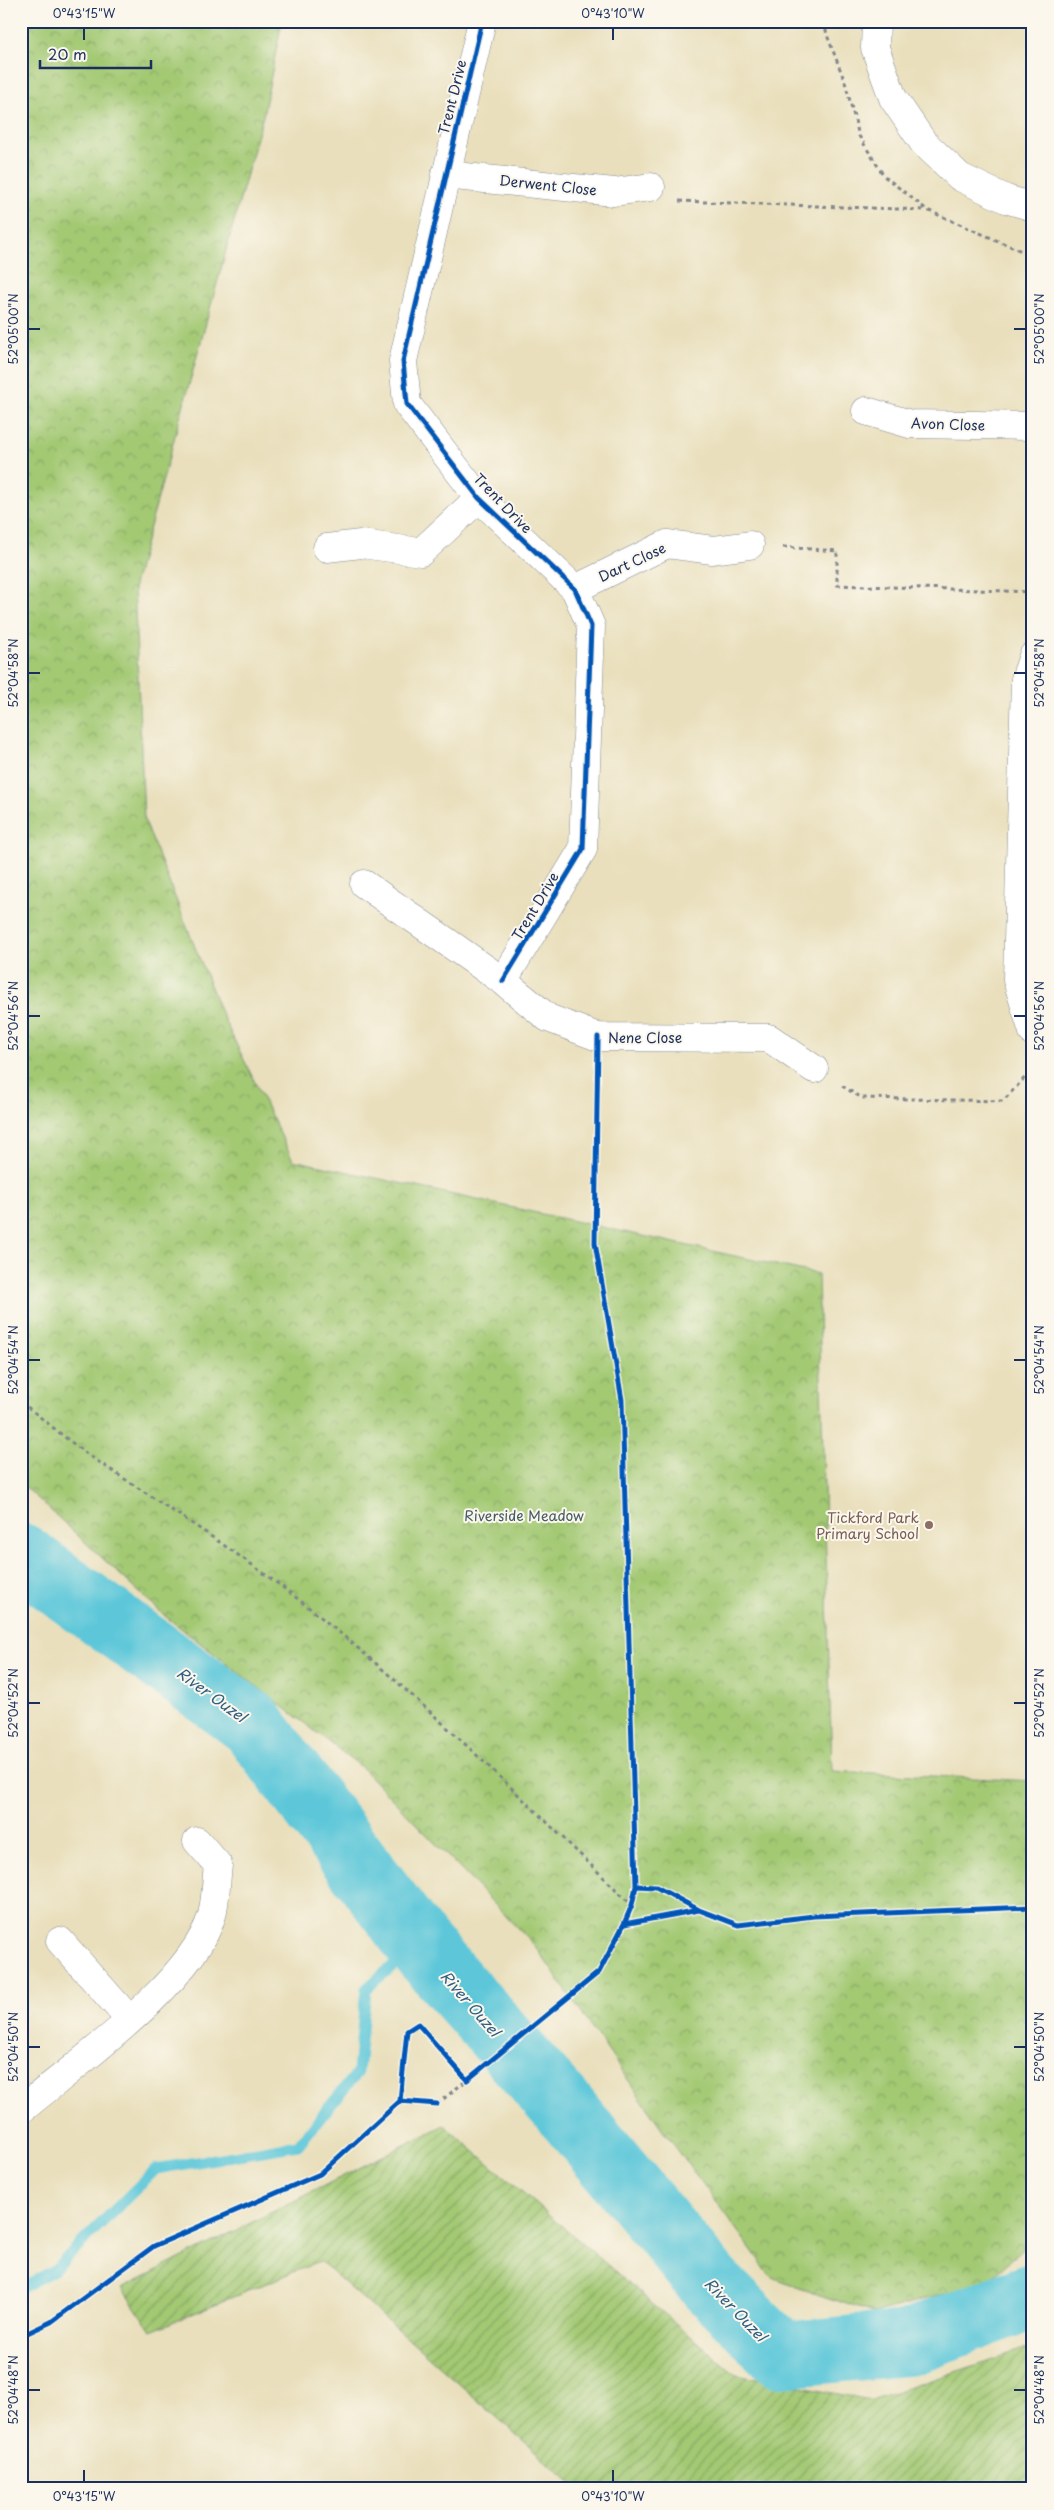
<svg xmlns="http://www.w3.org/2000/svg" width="1054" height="2510" font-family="'Playpen Sans',sans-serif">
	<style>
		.park { fill: url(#park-crowns); stroke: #5f7c68 }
		.garden { fill: url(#garden-furrows); stroke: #5f7c68 }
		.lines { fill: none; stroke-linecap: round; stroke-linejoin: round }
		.stream { stroke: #5dc7d9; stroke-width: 11 }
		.river { stroke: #5dc7d9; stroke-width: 66 }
		.minor-casing { stroke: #82878d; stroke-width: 29 }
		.path { stroke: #82878d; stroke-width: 3; stroke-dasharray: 4 4; stroke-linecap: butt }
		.minor { stroke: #fff; stroke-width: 28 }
		.cycleway-casing { stroke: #fbf7ec; stroke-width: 8 }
		.cycleway { stroke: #0057b8; stroke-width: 5 }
		.ticks { fill: none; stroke: #1b2f5e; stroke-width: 2 }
		.education-dot { fill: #8d6e63; stroke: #fbf7ec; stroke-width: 2 }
		.labels { text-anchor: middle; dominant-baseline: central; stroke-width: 4; stroke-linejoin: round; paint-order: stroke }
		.street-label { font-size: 14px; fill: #1b2f5e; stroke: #fbf7ec }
		.park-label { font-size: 14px; fill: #445d64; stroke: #fbf7ec }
		.education-label { font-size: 14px; fill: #785e54; stroke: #fbf7ec; text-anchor: end }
		.water-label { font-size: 15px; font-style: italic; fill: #2f5d83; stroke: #fbf7ec }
		.neatline { fill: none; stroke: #1b2f5e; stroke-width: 2 }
		.ticks-label { font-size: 12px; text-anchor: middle; fill: #1b2f5e }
	</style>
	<defs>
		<pattern id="park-crowns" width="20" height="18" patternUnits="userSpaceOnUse" patternTransform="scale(1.25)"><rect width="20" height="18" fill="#a3c973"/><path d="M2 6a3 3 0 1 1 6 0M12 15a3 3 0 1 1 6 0" fill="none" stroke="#84a462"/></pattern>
		<pattern id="garden-furrows" width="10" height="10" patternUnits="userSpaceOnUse" patternTransform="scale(1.25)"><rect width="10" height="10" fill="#a3c973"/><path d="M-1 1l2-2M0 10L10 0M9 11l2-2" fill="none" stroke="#84a462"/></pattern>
	</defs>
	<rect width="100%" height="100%" fill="#fbf7ec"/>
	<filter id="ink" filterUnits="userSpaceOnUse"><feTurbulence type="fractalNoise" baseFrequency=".02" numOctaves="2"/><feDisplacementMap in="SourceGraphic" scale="10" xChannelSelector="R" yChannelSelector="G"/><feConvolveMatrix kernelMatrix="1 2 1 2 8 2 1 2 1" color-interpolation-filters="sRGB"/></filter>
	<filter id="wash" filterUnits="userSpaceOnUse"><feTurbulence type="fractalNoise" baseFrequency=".0096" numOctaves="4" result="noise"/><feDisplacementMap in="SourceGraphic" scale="20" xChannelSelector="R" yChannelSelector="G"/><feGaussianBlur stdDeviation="1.12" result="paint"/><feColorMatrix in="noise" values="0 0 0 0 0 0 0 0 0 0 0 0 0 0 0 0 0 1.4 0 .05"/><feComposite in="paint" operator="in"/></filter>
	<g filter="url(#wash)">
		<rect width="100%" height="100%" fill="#e9dfbc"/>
		<!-- park -->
		<path class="park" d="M21,21H282L263,116L134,585L144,819L222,1015L293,1160L818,1274L832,1771L1033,1781V2239L986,2283L873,2313L773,2279L663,2130L535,1946L359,1765L165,1616L21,1483Z"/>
		<!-- garden -->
		<path class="garden" d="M444,2125L736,2375L871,2400L1033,2346V2489H578L320,2261L151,2331L122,2288Z"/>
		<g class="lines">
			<!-- stream -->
			<path class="stream" d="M21,2288L54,2270L156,2169L298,2145L358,2072L366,1989L418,1944"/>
			<!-- river -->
			<path class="river" d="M21,1556L252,1724L418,1944L567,2112L710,2284L782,2355L907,2343L1033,2296"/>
		</g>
	</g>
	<g filter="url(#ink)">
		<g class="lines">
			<defs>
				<path id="minor" d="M482,21L403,361L407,404L479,498L575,589L591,626L583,849L503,981
					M876,21L875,48L893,98L923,142L960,177L1006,199L1033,207
					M445,175L614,192L651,187
					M866,411L910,424L1033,426
					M327,548L361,544L421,552L479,498
					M575,589L667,544L713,550L750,545
					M1033,656L1025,679L1017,980L1033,1032
					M364,884L503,981L548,1018L598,1037L769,1038L814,1069
					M60,1941L130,2020
					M21,2110C76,2064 193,1982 212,1915C216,1899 216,1881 218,1865L197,1841"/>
			</defs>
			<!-- minor casing -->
			<use href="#minor" class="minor-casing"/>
			<!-- path -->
			<path class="path" d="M824,21L827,35L845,82L859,136L884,176L927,210L1033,256
				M679,201L925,210
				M783,547L837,551V585L1033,592
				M842,1086L862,1098L1003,1101L1033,1069
				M21,1402C43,1419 65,1438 87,1454C169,1509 252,1560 328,1623C435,1711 533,1809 632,1905
				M437,2104L467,2080"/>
			<!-- minor -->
			<use href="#minor" class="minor"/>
			<defs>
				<path id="cycleway" d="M482,21L403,361L407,404L479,498L575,589L591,626L583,849L503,981
					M636,1886L656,1887L699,1910L738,1925L814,1916L1033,1907
					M624,1924L699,1910
					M400,2101L407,2031L418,2024L467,2080L599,1972L624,1924L632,1905L636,1886L622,1400L595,1243L598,1037
					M21,2336L51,2322L154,2246L320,2174L400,2101L437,2104"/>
			</defs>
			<!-- cycleway casing -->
			<use href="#cycleway" class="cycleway-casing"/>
			<!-- cycleway -->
			<use href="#cycleway" class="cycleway"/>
		</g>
	</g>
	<!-- ticks -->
	<path class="ticks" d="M84,28V40M613,28V40M28,329H40M1014,329H1026M28,673H40M1014,673H1026M28,1016H40M1014,1016H1026M28,1360H40M1014,1360H1026M28,1703H40M1014,1703H1026M28,2047H40M1014,2047H1026M28,2390H40M1014,2390H1026M84,2470V2482M613,2470V2482"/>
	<!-- markers -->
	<circle class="education-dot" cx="929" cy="1525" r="5"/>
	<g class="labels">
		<!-- street labels -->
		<g class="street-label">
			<text transform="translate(452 97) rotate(-76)">Trent Drive</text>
			<text transform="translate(548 185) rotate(6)">Derwent Close</text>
			<text transform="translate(948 424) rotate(2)">Avon Close</text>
			<text transform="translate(503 503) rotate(46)">Trent Drive</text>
			<text transform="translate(632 562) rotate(-25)">Dart Close</text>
			<text transform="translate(535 906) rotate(-59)">Trent Drive</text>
			<text x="645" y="1037">Nene Close</text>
		</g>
		<!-- park labels -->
		<g class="park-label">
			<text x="524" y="1515">Riverside Meadow</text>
		</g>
		<!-- education labels -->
		<g class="education-label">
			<text x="919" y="1517">Tickford Park<tspan x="919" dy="16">Primary School</tspan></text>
		</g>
		<!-- water labels -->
		<g class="water-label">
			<text transform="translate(212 1694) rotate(36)">River Ouzel</text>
			<text transform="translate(471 2003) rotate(49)">River Ouzel</text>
			<text transform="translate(736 2309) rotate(46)">River Ouzel</text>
		</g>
	</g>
	<!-- margin -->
	<rect width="1054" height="2510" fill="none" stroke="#fbf7ec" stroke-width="55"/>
	<!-- scale -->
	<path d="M40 60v8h111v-8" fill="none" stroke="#1b2f5e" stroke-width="2.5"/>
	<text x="48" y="60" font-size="15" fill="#1b2f5e" stroke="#fbf7ec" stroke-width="4" paint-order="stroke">20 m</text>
	<rect x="28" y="28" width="998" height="2454" class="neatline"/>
	<g class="ticks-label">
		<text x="84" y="18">0°43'15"W</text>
		<text x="613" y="18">0°43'10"W</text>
		<text transform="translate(14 329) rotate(-90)" y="4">52°05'00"N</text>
		<text transform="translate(1040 329) rotate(-90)" y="4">52°05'00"N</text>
		<text transform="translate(14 673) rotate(-90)" y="4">52°04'58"N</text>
		<text transform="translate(1040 673) rotate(-90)" y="4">52°04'58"N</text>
		<text transform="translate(14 1016) rotate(-90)" y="4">52°04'56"N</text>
		<text transform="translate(1040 1016) rotate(-90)" y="4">52°04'56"N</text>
		<text transform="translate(14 1360) rotate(-90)" y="4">52°04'54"N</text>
		<text transform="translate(1040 1360) rotate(-90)" y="4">52°04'54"N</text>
		<text transform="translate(14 1703) rotate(-90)" y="4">52°04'52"N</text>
		<text transform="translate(1040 1703) rotate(-90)" y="4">52°04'52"N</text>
		<text transform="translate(14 2047) rotate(-90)" y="4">52°04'50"N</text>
		<text transform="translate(1040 2047) rotate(-90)" y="4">52°04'50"N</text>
		<text transform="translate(14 2390) rotate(-90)" y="4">52°04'48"N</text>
		<text transform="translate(1040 2390) rotate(-90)" y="4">52°04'48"N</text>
		<text x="84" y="2501">0°43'15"W</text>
		<text x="613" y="2501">0°43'10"W</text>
	</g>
</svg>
